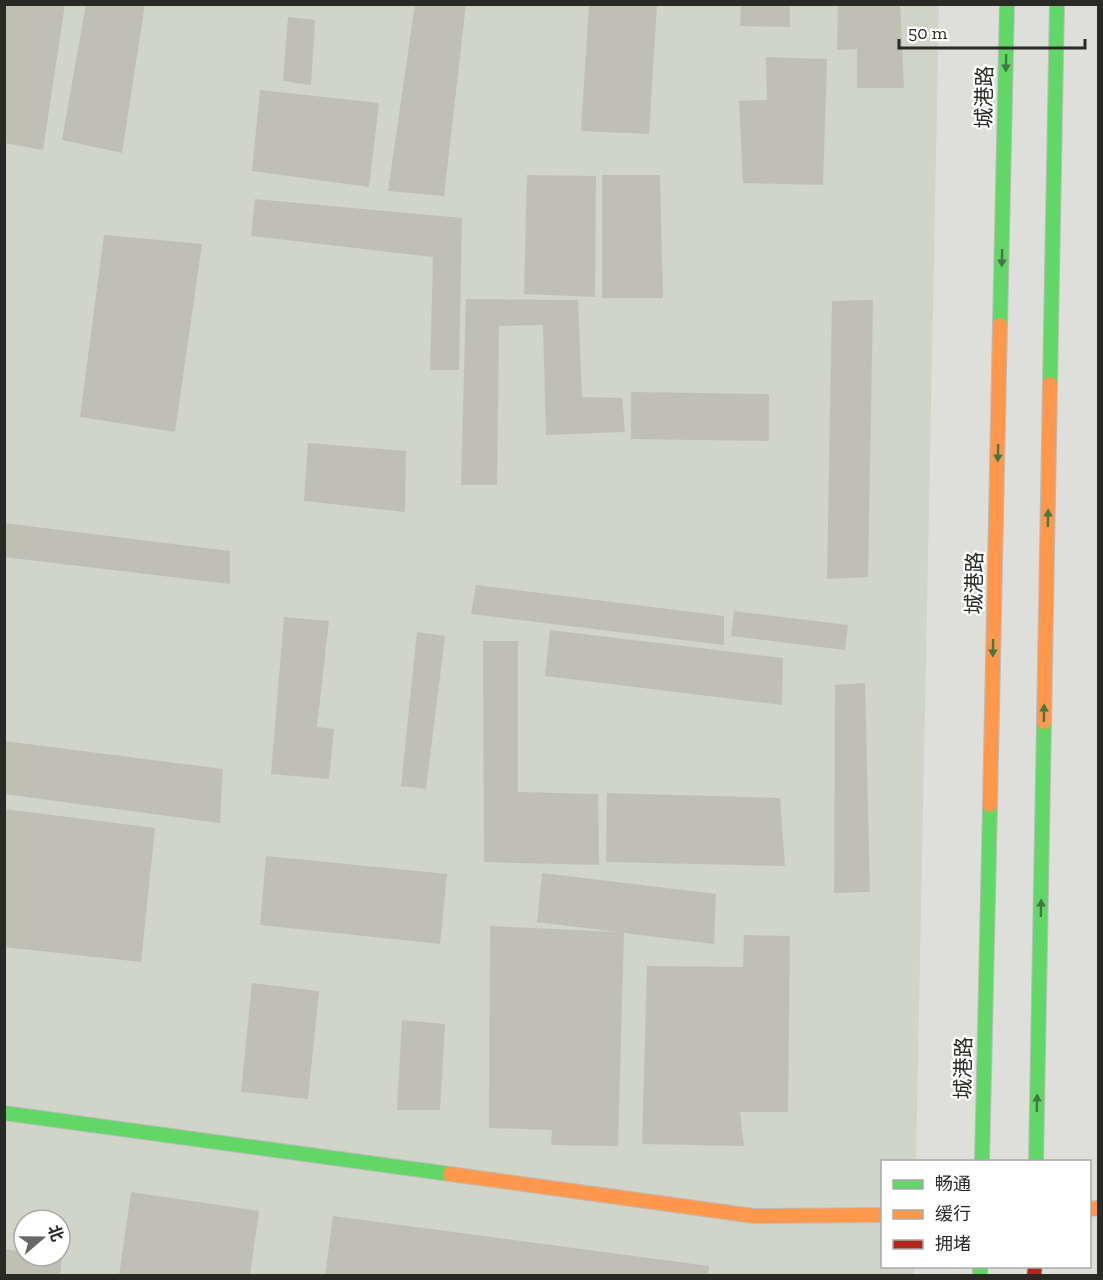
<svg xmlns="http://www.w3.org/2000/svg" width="1103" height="1280" font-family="'Zilla Slab','Noto Sans SC',serif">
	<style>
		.built { fill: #d1d4c9; fill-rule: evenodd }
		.building { fill: #c0bfb4 }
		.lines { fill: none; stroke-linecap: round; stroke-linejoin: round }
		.fast-casing { stroke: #bcbdba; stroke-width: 16 }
		.slow-casing { stroke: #bcbdba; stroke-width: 16 }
		.jam-casing { stroke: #bcbdba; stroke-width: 16 }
		.fast { stroke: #63d668; stroke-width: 14 }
		.slow { stroke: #ff974d; stroke-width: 14 }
		.jam { stroke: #b3261e; stroke-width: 14 }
		.oneway { fill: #437744 }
		.labels { text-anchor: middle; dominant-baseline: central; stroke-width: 4.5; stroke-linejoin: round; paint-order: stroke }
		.street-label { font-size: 21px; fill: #292926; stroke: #fff }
	</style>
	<rect width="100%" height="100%" fill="#dedfda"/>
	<!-- built -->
	<path class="built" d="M5,5H939L916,1161L882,1162V1266L914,1267L913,1275L5,1276ZM24,1220H60V1256H24Z"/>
	<!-- building -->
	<path class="building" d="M4,4H65L43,150L4,143Z
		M86,4H145L122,153L62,140Z
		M415,4H466L444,196L388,191Z
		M589,4H657L649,134L581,131Z
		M741,4H790V27L740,26Z
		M838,4H900L904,88H857V49L837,50Z
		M288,17L315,20L311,85L283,81Z
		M766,57L827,59L823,185L743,183L739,101L767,100Z
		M260,90L379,103L369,187L252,171Z
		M527,175L596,176L595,297L524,294Z
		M602,175H660L663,298H602Z
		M255,199L462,218L459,370H430L433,257L251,236Z
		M104,235L202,244L175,432L80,417Z
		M466,299L578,300L582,397L622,398L625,432L546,435L543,325L499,326L497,485H461Z
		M873,300L868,577L827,579L832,301Z
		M631,392L769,394V441L631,439Z
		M308,443L406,451L405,512L304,501Z
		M4,523L230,551V584L4,557Z
		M476,585L724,616V645L471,614Z
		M734,611L848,625L845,650L731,636Z
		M284,617L329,621L317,727L334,729L329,779L271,774Z
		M550,630L783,658L782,705L545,676Z
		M417,632L445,636L426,789L401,786Z
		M483,641H518V792L598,794L599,865L484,862Z
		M865,683L870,892L834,893L835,685Z
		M4,741L223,769L220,823L4,794Z
		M607,793L780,798L785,866L606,862Z
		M4,809L155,828L141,962L4,947Z
		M266,856L447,874L440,944L260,925Z
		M542,873L716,894L714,944L624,933L618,1146L551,1145L552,1130L489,1128L490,926L617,932L537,922Z
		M744,935L790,936L788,1112H740L744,1146L642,1144L647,966L743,967Z
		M252,983L319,991L308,1099L241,1092Z
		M402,1020L445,1024L440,1110H397Z
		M131,1192L259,1211L250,1276H119Z
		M333,1216L709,1266L708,1276H325Z
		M4,1249L24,1251V1256H62L60,1276H4Z"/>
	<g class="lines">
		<defs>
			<path id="fast" d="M1000,325L1007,4
				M1050,384L1057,4
				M4,1113L450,1174
				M982,1162L990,805
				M1036,1162L1044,722
				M980,1266V1276"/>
			<path id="slow" d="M1044,722L1050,384
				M990,805L1000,325
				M450,1174L754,1216L882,1215
				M1090,1209L1098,1208"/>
			<path id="jam" d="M1034,1276L1035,1266"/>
		</defs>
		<!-- fast casing -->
		<use href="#fast" class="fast-casing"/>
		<!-- slow casing -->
		<use href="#slow" class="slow-casing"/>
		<!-- jam casing -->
		<use href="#jam" class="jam-casing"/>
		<!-- fast -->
		<use href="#fast" class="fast"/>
		<!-- slow -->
		<use href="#slow" class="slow"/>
		<!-- jam -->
		<use href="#jam" class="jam"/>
	</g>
	<!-- one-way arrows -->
	<defs><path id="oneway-solid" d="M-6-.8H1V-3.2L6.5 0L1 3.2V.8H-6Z" transform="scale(1.5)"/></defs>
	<g class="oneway">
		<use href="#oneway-solid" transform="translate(1006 63) rotate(91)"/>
		<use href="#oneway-solid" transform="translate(1002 258) rotate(91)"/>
		<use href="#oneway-solid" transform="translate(998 453) rotate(91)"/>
		<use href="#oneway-solid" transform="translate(1048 518) rotate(-89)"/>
		<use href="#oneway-solid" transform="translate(993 648) rotate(91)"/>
		<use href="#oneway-solid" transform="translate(1044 713) rotate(-89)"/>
		<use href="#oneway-solid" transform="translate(1041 908) rotate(-89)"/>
		<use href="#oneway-solid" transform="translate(1037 1103) rotate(-89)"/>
	</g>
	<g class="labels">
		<!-- street labels -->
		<g class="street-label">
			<text transform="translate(984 97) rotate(-89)">城港路</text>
			<text transform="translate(974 583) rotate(-89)">城港路</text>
			<text transform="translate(963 1068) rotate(-89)">城港路</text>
		</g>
	</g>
	<!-- border -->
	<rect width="1103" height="1280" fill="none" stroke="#292926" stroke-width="12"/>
	<!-- legend -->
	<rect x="881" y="1160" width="210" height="108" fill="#ffffff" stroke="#a9a9a8" stroke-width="1.5"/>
	<rect x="893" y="1180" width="30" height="9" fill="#63d668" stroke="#a9a9a8" stroke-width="1.5"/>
	<text x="935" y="1190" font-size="18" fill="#292926">畅通</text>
	<rect x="893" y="1210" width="30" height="9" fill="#ff974d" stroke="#a9a9a8" stroke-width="1.5"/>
	<text x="935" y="1220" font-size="18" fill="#292926">缓行</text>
	<rect x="893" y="1240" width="30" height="9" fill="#b3261e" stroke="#a9a9a8" stroke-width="1.5"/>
	<text x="935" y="1250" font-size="18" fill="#292926">拥堵</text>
	<!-- north arrow -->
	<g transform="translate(42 1238) rotate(70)"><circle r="28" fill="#ffffff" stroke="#a9a9a8" stroke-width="1.5"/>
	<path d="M0-4.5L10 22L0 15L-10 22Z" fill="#686965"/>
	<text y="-9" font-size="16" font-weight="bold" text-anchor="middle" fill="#292926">北</text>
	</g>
	<!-- scale -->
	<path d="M899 39v9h186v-9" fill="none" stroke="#292926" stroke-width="3"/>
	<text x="908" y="39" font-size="18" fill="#292926" stroke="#ffffff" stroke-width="4.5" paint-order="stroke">50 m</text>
</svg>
